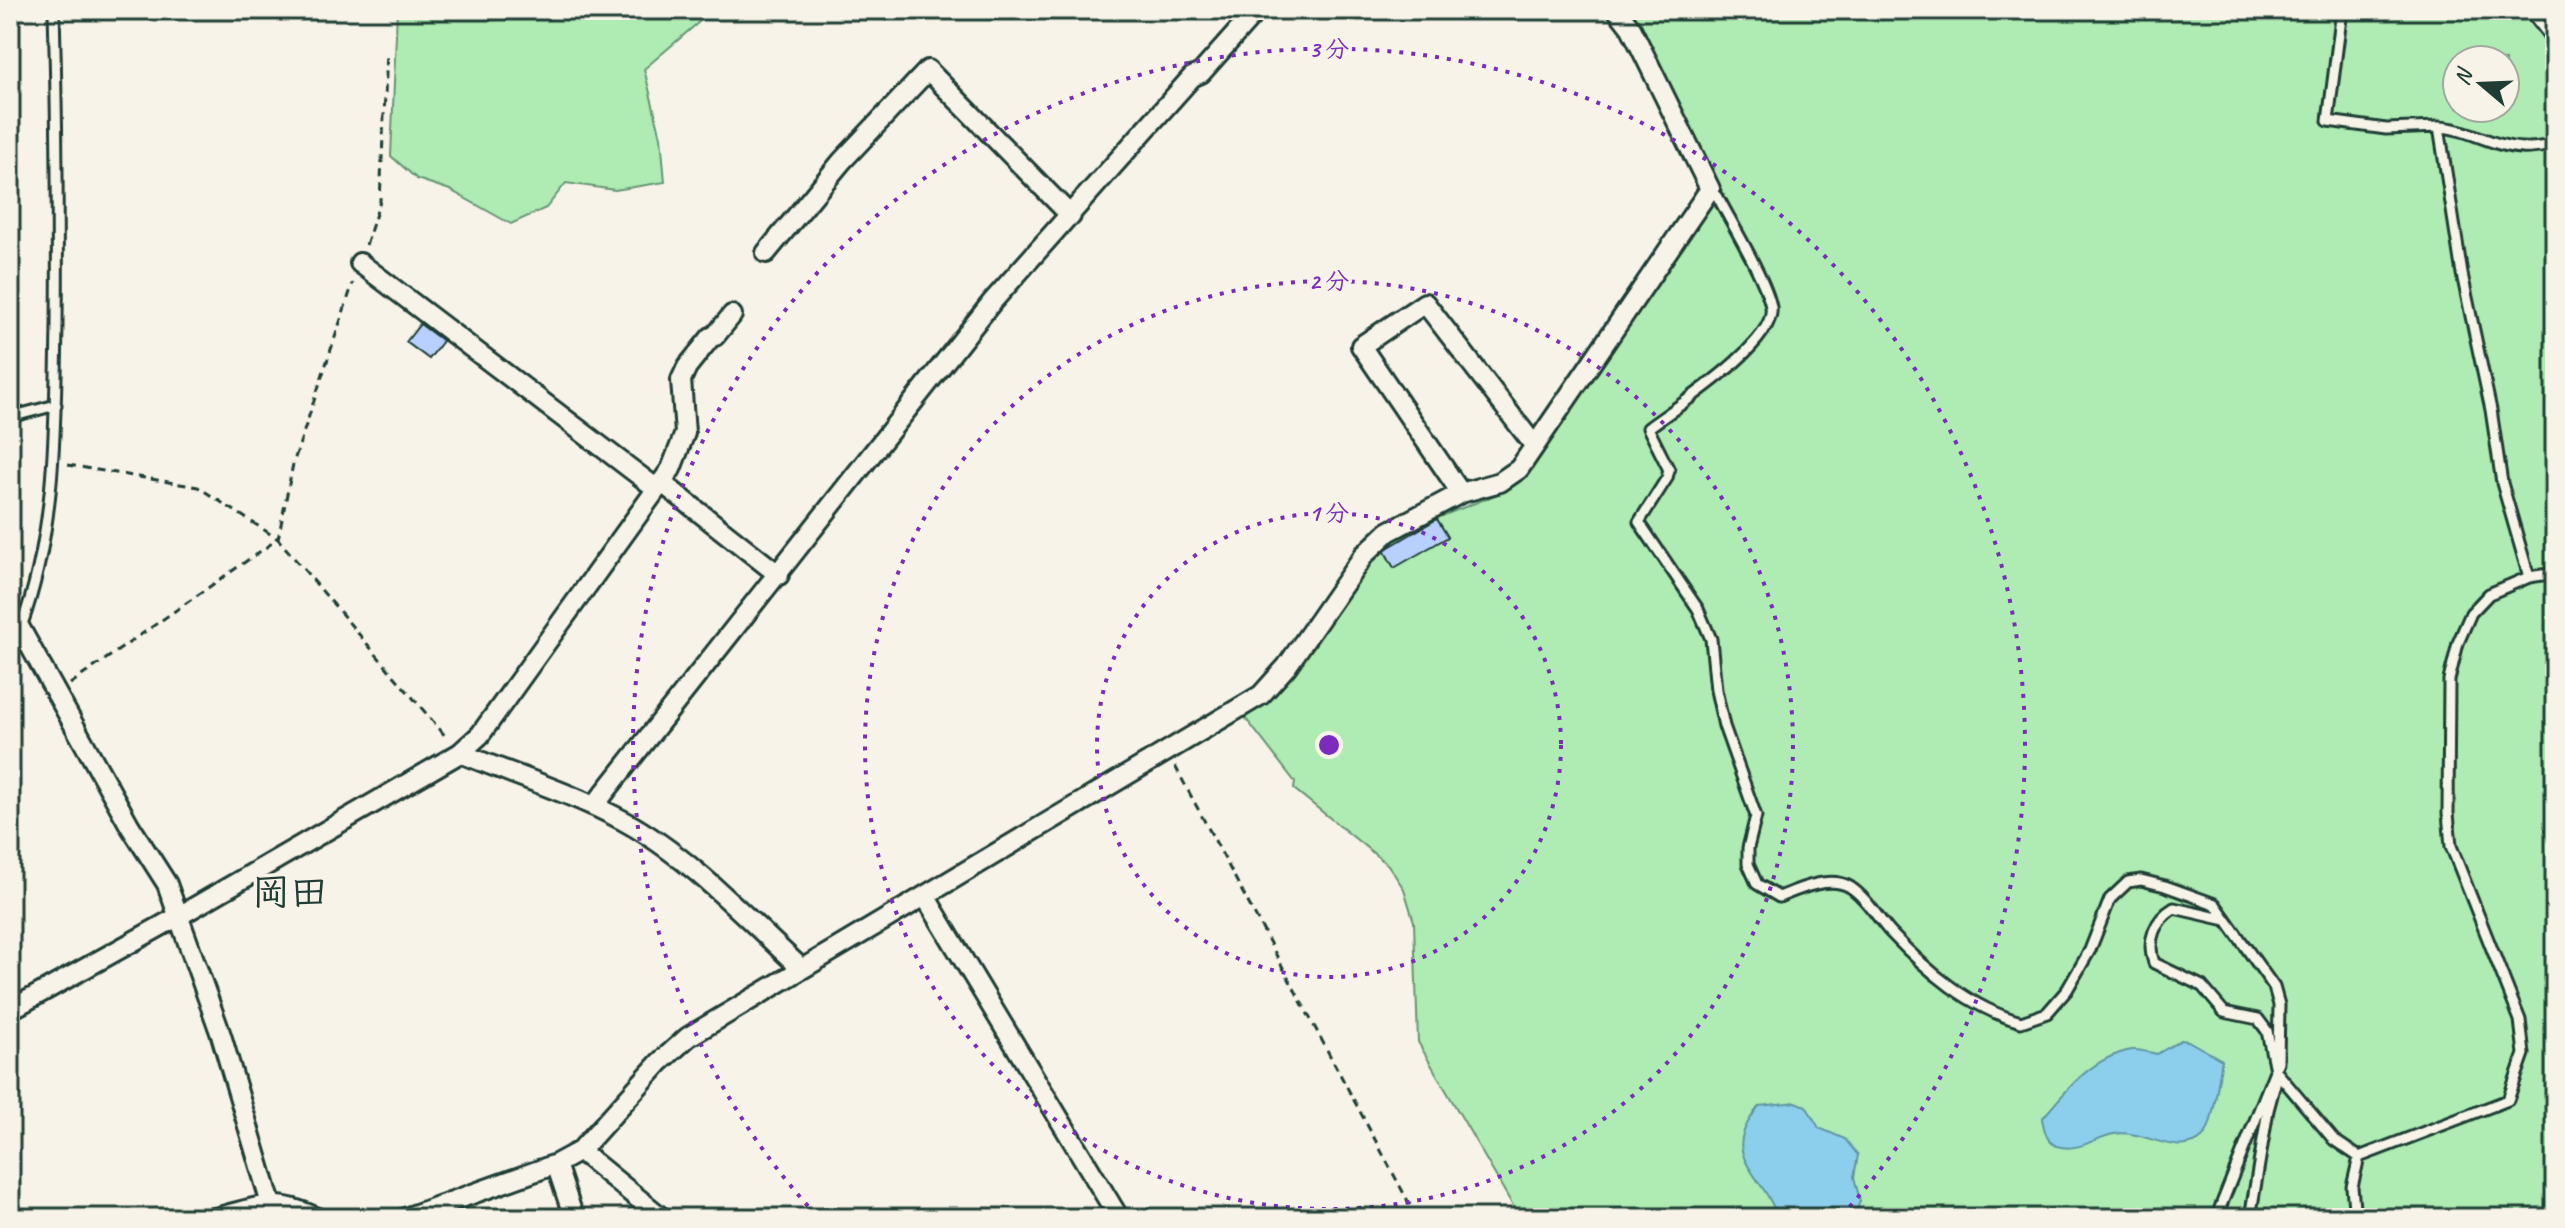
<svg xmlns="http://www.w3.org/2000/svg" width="2565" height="1228" font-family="Caveat,'Klee One',sans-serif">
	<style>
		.green { fill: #aeecb3; stroke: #669474; stroke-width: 2; fill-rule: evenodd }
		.water { fill: #8bcfec; stroke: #6095a2; stroke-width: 2 }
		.building { fill: #b8d0ff; stroke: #1f3d34; stroke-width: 2 }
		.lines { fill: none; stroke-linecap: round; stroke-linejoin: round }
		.service-casing { stroke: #1f3d34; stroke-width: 15 }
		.minor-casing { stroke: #1f3d34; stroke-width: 24 }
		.path { stroke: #1f3d34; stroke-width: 3; stroke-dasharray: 8 6; stroke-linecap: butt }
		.service { stroke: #f7f3e8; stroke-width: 9 }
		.minor { stroke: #f7f3e8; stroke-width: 18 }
		.ring { fill: none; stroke: #7b2cbf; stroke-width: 4; stroke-dasharray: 4 8 }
		.labels { text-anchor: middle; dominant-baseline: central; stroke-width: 7; stroke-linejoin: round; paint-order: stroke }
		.quarter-label { font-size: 38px; font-weight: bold; fill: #1f3d34; stroke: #f7f3e8 }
		.centre { fill: #7b2cbf; stroke: #f7f3e8; stroke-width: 4 }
		.ring-label { font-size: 24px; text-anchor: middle; font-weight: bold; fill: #7b2cbf; stroke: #f7f3e8; stroke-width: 7; stroke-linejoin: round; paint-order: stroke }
	</style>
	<rect width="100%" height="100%" fill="#f7f3e8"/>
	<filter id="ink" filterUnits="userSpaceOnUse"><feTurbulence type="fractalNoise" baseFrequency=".0125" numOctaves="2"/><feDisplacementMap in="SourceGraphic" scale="16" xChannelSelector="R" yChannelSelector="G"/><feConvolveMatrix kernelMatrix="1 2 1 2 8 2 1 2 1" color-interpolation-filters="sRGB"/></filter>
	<g filter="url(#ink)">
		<!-- green -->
		<path class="green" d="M397,10H713L644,69L661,137L665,182L615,190L566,183L546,208L511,224L450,190L417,179L391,156Z
			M1631,10H2555V1218H1520L1418,1042L1414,922L1404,889L1388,865L1294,789L1295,782L1244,716L1255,705L1340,584L1401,532L1503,492L1518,482L1707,206L1713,205L1741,229ZM2457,60H2505V108H2457Z"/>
		<!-- water -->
		<path class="water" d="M2181,1040L2188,1041L2222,1060C2218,1077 2214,1127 2203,1137C2179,1160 2142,1128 2114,1134C2096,1137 2080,1151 2061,1147C2046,1144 2045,1132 2042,1119C2067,1089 2092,1057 2132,1050C2140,1049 2150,1053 2157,1054Z
			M1796,1102L1806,1106L1819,1128L1845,1139L1858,1155L1854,1177L1860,1201L1854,1218H1780C1774,1209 1770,1199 1764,1190C1740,1155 1730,1144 1759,1106Z"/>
		<!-- building -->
		<path class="building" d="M420,324L443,341L429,359L406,342Z
			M1437,519L1448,537L1394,568L1384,550Z"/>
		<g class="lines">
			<defs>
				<path id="service" d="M2342,10L2328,121L2386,129L2439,127L2462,274L2491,410L2502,483L2529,577L2555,573
					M2529,10L2555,43
					M2439,127C2468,128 2493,147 2522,148C2533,149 2544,146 2555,145
					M1710,189L1718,197C1732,224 1766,280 1771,307C1777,343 1676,407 1648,428L1669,470L1667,478L1639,522L1698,609L1711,639L1716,690L1724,726L1756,816L1748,848V864L1757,884L1779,897C1799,889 1830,875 1850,887C1867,898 1878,919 1891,933C1927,971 1970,1008 2021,1022L2047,1013L2067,990L2090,950L2110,899L2128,882L2141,880L2165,886L2215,904L2274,987L2279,1005L2278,1063L2216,1218
					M10,417L56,405
					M21,627C56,532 55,426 57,326C58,221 57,116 54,10
					M2226,920L2174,908C2155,919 2146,941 2154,963L2202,986L2224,1012L2258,1019L2267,1031L2275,1070L2334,1140L2359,1157L2352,1187L2355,1218
					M2359,1157L2508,1100L2524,1054L2520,1020L2451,846L2448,813L2449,680L2458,643L2471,613L2489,594L2529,577
					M2250,1218L2268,1110L2276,1080"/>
				<path id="minor" d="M766,253L842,161L928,70L1071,216
					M360,263L657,489
					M661,482L779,575
					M1461,493L1361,346L1425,303L1534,445
					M10,610L130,826L167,884L221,1035L271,1204
					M460,753C514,775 572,793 624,821C690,857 746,918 802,969
					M594,806L992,302L1192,77L1201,73L1257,10
					M925,896L1119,1218
					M10,1010L179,916L460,753L480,735L671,469L685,433L681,380L687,367L711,337L715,336L732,315
					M580,1151L662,1218
					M556,1164L574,1218
					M215,1218C258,1207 274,1197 317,1218
					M405,1218L556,1164L580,1151L660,1062L688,1037L1261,695L1287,666L1364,555L1388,532L1461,493L1500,482L1519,469L1710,189L1631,28L1617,10"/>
			</defs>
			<!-- service casing -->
			<use href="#service" class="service-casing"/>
			<!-- minor casing -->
			<use href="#minor" class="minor-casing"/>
			<!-- path -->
			<path class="path" d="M366,245L380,201L387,52
				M68,465L198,487L278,539L447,738
				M70,684L278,539L293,464L353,283
				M1175,766L1417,1218"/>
			<!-- service -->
			<use href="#service" class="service"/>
			<!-- minor -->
			<use href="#minor" class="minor"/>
		</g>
	</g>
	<!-- distance rings -->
	<g class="ring">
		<circle cx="1329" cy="745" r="232"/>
		<circle cx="1329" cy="745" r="464"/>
		<path d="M816 1215A696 696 0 1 1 1842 1215"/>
	</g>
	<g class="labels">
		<!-- quarter labels -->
		<g class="quarter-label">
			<text x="290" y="892">岡田</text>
		</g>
	</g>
	<circle cx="1329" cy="745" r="12" class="centre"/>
	<g class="ring-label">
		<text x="1329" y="57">3 分</text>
		<text x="1329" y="289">2 分</text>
		<text x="1329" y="521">1 分</text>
	</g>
	<!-- margin -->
	<rect width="2565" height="1228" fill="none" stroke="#f7f3e8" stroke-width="40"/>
	<rect x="20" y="20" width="2525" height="1188" fill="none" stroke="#1f3d34" stroke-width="3" filter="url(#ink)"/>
	<!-- north arrow -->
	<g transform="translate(2481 84) rotate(289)"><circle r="38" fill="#f7f3e8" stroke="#a1aaa0" stroke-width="2"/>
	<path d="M0-6L14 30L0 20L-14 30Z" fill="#1f3d34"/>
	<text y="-12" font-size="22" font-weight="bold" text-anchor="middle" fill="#1f3d34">N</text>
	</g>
</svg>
